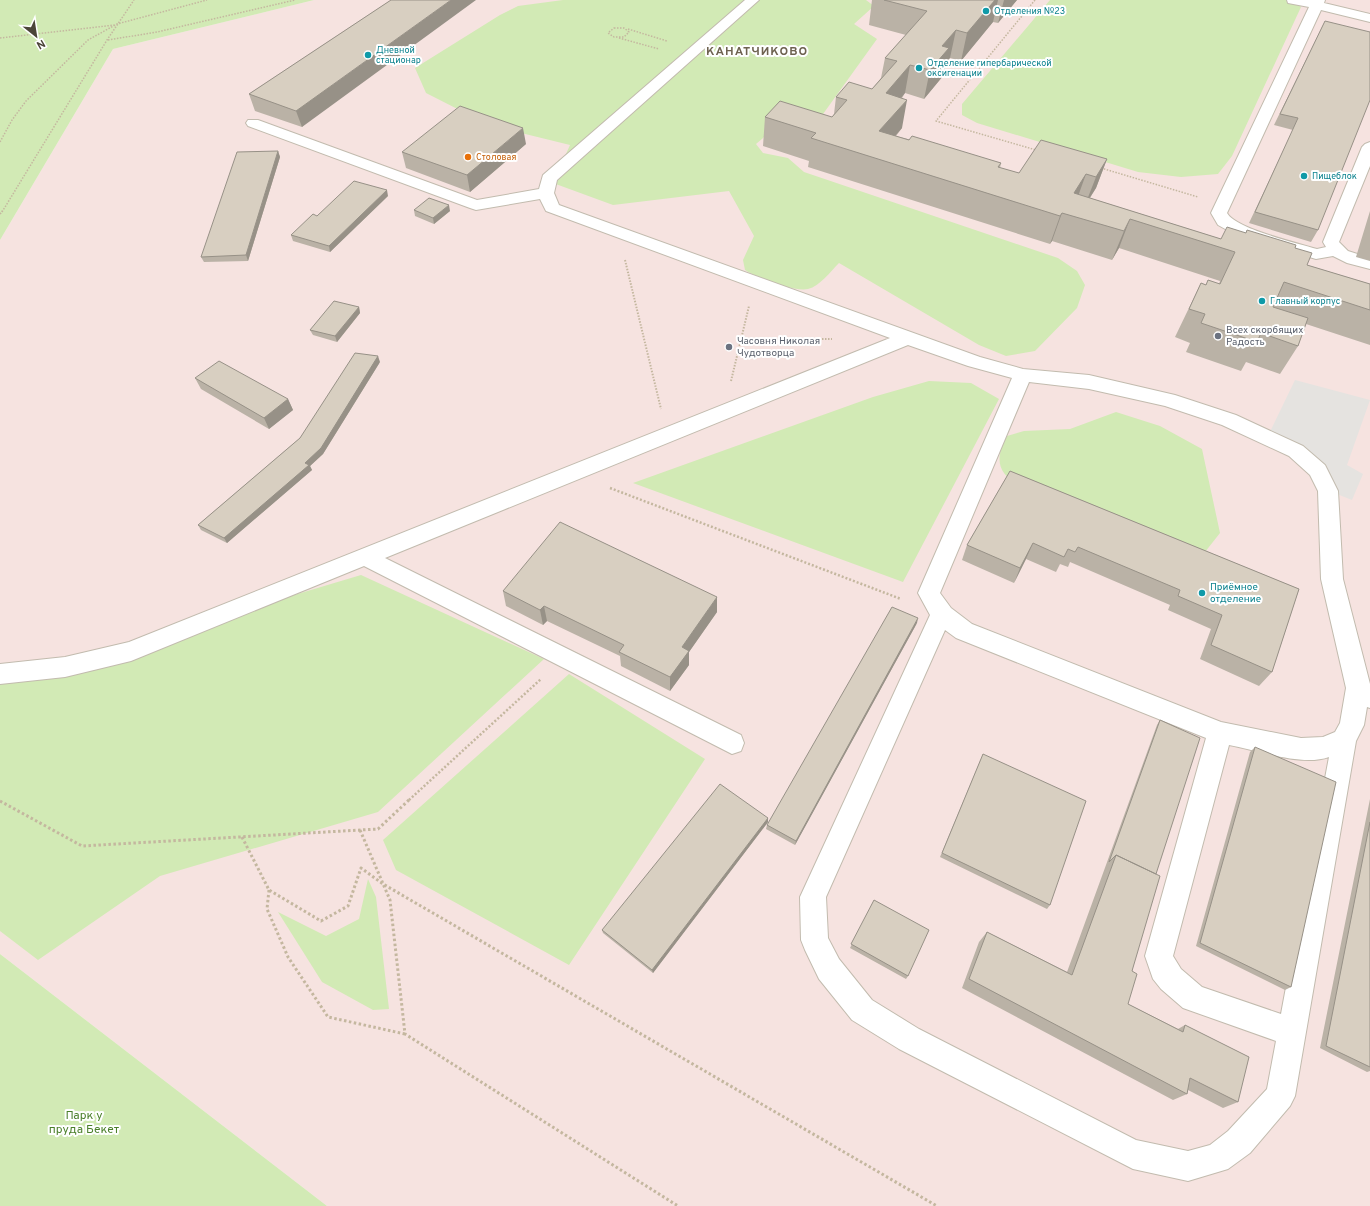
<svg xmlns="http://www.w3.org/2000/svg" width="1370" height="1206" font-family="Overpass,sans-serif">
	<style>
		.medical { fill: #f6e3e0 }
		.green { fill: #d2eab5 }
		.parking { fill: #e5e3e0 }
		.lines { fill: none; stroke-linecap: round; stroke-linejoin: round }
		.minor-casing { stroke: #c2bbae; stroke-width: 2 }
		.path-far3 { stroke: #c4b79f; stroke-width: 1.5; stroke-dasharray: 1.5 1.5; stroke-linecap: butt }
		.path-far2 { stroke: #c4b79f; stroke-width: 2; stroke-dasharray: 1.5 1.5; stroke-linecap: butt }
		.path-far1 { stroke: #c4b79f; stroke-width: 2.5; stroke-dasharray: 2 2; stroke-linecap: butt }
		.path { stroke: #c4b79f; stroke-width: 3; stroke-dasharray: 2.5 2.5; stroke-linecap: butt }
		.minor { fill: #fff; fill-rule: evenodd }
		.wall { fill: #bab2a6 }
		.shaded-wall { fill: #979187 }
		.building { fill: #d8cfc1; stroke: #979187 }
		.culture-dot { fill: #0f9aa8; stroke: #fff; stroke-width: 1.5 }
		.food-dot { fill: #e8710a; stroke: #fff; stroke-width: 1.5 }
		.worship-dot { fill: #6b7280; stroke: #fff; stroke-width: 1.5 }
		.labels { text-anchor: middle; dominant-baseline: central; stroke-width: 4; stroke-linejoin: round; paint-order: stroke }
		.far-culture-label { font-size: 9px; fill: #0d838f; stroke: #fff; text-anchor: start }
		.far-food-label { font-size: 9px; fill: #c56008; stroke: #fff; text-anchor: start }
		.worship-label { font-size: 10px; fill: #5b616d; stroke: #fff; text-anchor: start }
		.culture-label { font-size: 10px; fill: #0d838f; stroke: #fff; text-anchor: start }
		.far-district-label { font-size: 12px; font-weight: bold; letter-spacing: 1px; fill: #6e6250; stroke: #fff }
		.near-park-label { font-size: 12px; fill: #4a7f2a; stroke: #fff }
	</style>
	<rect width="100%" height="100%" fill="#f6f3ec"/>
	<!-- medical -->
	<path class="medical" d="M314,0H1370V1206H327L0,954V240L113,49Z"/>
	<!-- green -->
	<path class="green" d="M0,0H314L113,49L0,240Z
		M563,0H866L874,6L854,24L877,39L818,121L777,126L756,144L763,153L788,158L804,172L1058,258L1077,271L1085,285L1077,308L1035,351L1006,356L979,345L839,263C830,272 820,286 808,289C794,292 757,278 745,270L743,260L754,236L729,191L613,205L553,183L570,145L489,125L426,93L415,68L500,15L518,6Z
		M1050,0H1293L1301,7L1232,156L1218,174L1181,177L1138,172L977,123L962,115V104Z
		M929,381L971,383L999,399L903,582L633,483L873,397Z
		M1116,412L1160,426L1202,449L1220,533L1205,552L1028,493C1004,476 990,467 1007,436L1024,431L1070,429Z
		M361,575L544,659L378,812L160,876L38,960L0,931V683Z
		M569,674L705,759L569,965L396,870L383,840Z
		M368,879L376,897L389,1009L373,1010L322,982L278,912L326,936L359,919Z
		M0,954L327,1206H0Z"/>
	<!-- parking -->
	<path class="parking" d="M1295,380L1370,400L1347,465L1363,474L1352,500L1337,494L1267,438Z"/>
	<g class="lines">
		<defs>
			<path id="minor" d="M745,0H759L557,180L554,193L559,205L980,357L1023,369L1089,375L1175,395L1236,415L1303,446L1325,465L1338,491L1343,579L1370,684V708L1367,707L1364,725L1356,741L1295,1096L1290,1106L1250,1153L1228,1169L1188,1181L1133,1169L899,1049L852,1020L819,979L805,950L801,940L800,897L930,615L918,593L1012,378L968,366L908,345L385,558L741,735L744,743L741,751L732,754L364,566L131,661L65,677L0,684V664L65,657L129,642L890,338L546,211L540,199L476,210L470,208L248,126L246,123L248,120H258L477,200L539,189L543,175ZM1029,382L1089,389L1165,406L1222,425L1289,456L1310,475L1318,491L1321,579L1346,688L1340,723L1335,732L1323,737L1301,738L1221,722L972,624L951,608L940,593ZM945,630L956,638L1206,738L1145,956L1153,979L1161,989L1183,1008L1276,1041L1267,1089L1228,1131L1210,1145L1188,1151L1136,1140L919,1029L872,1000L839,959L828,938L826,897ZM1229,745C1257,750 1302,767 1329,757L1281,1014L1202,987L1181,969L1173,956Z
				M1287,0H1325L1324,3L1370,14V22L1321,10L1227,213C1236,229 1297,243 1317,249L1326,247L1323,242L1362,147L1365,144L1370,142V166L1339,242L1348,251L1370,258V269L1347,263L1333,256L1316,259L1236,235L1218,225L1211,213L1309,7L1288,3Z"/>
		</defs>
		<!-- minor casing -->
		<use href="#minor" class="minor-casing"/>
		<!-- path-far3 -->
		<path class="path-far3" d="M1035,0L936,121L1036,150
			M614,28H624L629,32L624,37H614L608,33Z
			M628,29L667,41
			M0,38L115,25
			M619,38L659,49
			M108,40L157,32L295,0
			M0,142L12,120L26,101L88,40L117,24L207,0
			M1101,168L1198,197
			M2,212L107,40L134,0"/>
		<!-- path-far2 -->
		<path class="path-far2" d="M0,214L2,211
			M625,260L661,409
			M741,340L832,339
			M731,381L749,306"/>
		<!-- path-far1 -->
		<path class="path-far1" d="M610,488L901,599
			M409,800L541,679"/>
		<!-- path -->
		<path class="path" d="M0,801L82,846L378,829L410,799
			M360,830L390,900L405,1034L678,1206
			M242,837L269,890L321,921L348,906L361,868L383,884L937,1206
			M269,890L267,909L288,957L328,1017L405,1034"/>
		<!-- minor -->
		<use href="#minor" class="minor"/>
	</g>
	<!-- wall -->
	<path class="wall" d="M391,0L302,127L255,111L249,94Z
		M872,0H1017L998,23L993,22L961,61L950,58L946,62L943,76L924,99L905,93L902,98V128L896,136L1001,163L1000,168L1019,173L1107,159L1096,188L1090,198L1221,239L1295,248L1307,265L1370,284V345L1306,324L1298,346L1280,374L1246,362L1241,371L1186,352L1190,343L1175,337L1201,283L1206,285L1208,280L1219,284L1220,281L1119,248L1112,260L1052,241L1050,244L808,167L809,161L763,146L765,117H832L834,114L836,97L872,89L881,78L885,58L906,35L869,25Z
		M1325,21L1318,230L1311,242L1249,223L1293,130L1274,125Z
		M526,144L470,192L406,168L402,152Z
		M278,151L280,157L248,261L204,262L201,257Z
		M388,196L330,252L293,241L291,235L317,216Z
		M414,210L450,211L434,224L415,216Z
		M1370,211V261L1356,257Z
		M359,307L360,313L337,342L313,335L310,330Z
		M380,362L323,454L310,466L312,470L227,543L201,530L198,525L300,438Z
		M195,378L288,399L293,410L269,429L201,389Z
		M1010,471L1299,589L1272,672L1259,686L1200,659L1211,629L1168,610L1170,605L1070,562L1068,567L1060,564L1056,572L1026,559L1014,583L962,560L967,545Z
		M503,591L717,612L689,652V665L670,691L621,666L620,656L547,621L543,625L506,606Z
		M917,623L795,845L766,829L767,825Z
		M1160,720L1156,874L1132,971L1128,1004L1178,1029L1185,1025L1238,1102L1223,1108L1188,1090L1187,1094L1173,1100L962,988L979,942L987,932L1067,972L1157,725Z
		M1255,747L1291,987L1285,990L1196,946L1250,752Z
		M983,754L1050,905L1047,909L940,857Z
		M1370,799V1071L1367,1072L1320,1048Z
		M768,818V822L653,973L603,933L602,930Z
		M874,900L908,976L906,979L850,948Z"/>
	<!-- shaded-wall -->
	<path class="shaded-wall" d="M451,0H476L302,127L296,111Z
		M995,0H998L993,22L961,61L967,33Z
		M1004,0H1017L998,23Z
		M956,30L950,58L946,62L943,76L924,99L930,70L942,46Z
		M910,65L905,93L881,122L886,93Z
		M907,100L902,128L876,158L879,131Z
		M523,128L526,144L470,192L467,175Z
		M278,151L280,157L248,261L246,255Z
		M1107,159L1096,188L1085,205L1096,177Z
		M1086,174L1076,202L1074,193Z
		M387,190L388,196L330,252L329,246Z
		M449,205L450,211L434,224L433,218Z
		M1062,213L1052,241L1050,244L1060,216Z
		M1130,219L1119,248L1112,260L1124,231Z
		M359,307L360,313L337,342L335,336Z
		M378,356L380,362L323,454L310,466L312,470L227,543L224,538Z
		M288,399L293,410L269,429L264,418Z
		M1033,543L1026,559L1014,583L1020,568Z
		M717,597V612L689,652V665L670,691V677L682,647Z
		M544,606L547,621L543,625L540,610Z
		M918,618L917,623L795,845L796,841Z
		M768,818V822L653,973L652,970Z"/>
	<!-- building -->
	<path class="building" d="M391,0H451L296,111L249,94Z
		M884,0H995L967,33L956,30L942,46L949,48L930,70L910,65L886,93L907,100L879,131L909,140L912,136L1001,163L998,167L1019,173L1041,140L1107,159L1096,177L1086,174L1074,193L1221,239L1227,227L1246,233L1247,230L1296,245L1295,248L1312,253L1307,265L1370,284V310L1284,282L1273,307L1308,318L1298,346L1261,333L1257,342L1201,323L1205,314L1189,309L1201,283L1206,285L1208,280L1220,284L1235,252L1130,219L1124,231L1062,213L1060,216L811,138L816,133L765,117L780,101L832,117L847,100L836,97L849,82L872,89L897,61L885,58L927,11Z
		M1325,21L1370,32V100L1318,230L1255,212L1298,118L1280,114Z
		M460,106L523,128L467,175L402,152Z
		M278,151L246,255L201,257L237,152Z
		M354,181L387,190L329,246L291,235L313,214L317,216Z
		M429,198L449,205L433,218L414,210Z
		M334,301L359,307L335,336L310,330Z
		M355,353L378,356L321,448L305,463L309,465L224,538L198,525L300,438Z
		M219,361L288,399L264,418L195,378Z
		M1010,471L1299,589L1272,672L1211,645L1222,615L1178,596L1180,590L1078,547L1075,552L1068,549L1064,557L1033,543L1020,568L967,545Z
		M560,522L717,597L682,647L689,651L670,677L619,652L624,645L544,606L540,610L503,591Z
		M892,607L918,618L796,841L767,825Z
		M1160,720L1200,738L1156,874L1116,855L1109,862Z
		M1255,747L1336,782L1291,987L1200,943Z
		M983,754L1086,801L1050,905L942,853Z
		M720,784L768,818L652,970L602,930Z
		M1370,822V1067L1326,1046Z
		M1116,855L1160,876L1132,971L1137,974L1128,1004L1183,1032L1185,1025L1249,1057L1238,1102L1190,1078L1187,1094L969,979L987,932L1072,975Z
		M874,900L929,930L908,976L851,944Z"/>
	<!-- markers -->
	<g class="culture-dot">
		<circle cx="986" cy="11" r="4"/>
		<circle cx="368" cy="55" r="4"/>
		<circle cx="919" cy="68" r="4"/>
		<circle cx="1304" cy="176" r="4"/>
		<circle cx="1262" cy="301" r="4"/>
		<circle cx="1202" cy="593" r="4"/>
	</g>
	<circle class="food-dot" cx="468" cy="157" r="4"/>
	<g class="worship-dot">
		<circle cx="1218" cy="336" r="4"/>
		<circle cx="729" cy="347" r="4"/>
	</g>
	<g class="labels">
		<!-- far-culture labels -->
		<g class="far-culture-label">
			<text x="994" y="11">Отделения №23</text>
			<text x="376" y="50">Дневной<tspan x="376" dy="10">стационар</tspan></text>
			<text x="927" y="63">Отделение гипербарической<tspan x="927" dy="10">оксигенации</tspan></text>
			<text x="1312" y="176">Пищеблок</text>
			<text x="1270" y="301">Главный корпус</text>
		</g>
		<!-- far-food labels -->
		<g class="far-food-label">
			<text x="476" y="157">Столовая</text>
		</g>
		<!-- worship labels -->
		<g class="worship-label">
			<text x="1226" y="330">Всех скорбящих<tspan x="1226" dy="12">Радость</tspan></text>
			<text x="737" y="341">Часовня Николая<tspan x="737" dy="12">Чудотворца</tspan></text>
		</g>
		<!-- culture labels -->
		<g class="culture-label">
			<text x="1210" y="587">Приёмное<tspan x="1210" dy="12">отделение</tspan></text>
		</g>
		<!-- far-district labels -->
		<g class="far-district-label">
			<text x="757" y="52">КАНАТЧИКОВО</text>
		</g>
		<!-- near-park labels -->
		<g class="near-park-label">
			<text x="84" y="1116">Парк у<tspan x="84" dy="14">пруда Бекет</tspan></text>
		</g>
	</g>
	<!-- north arrow -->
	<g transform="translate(36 36) rotate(150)" stroke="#ffffff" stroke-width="3" paint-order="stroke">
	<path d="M0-3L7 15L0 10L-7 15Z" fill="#4b4439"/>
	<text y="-6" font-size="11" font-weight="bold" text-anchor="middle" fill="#4b4439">N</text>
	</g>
</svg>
